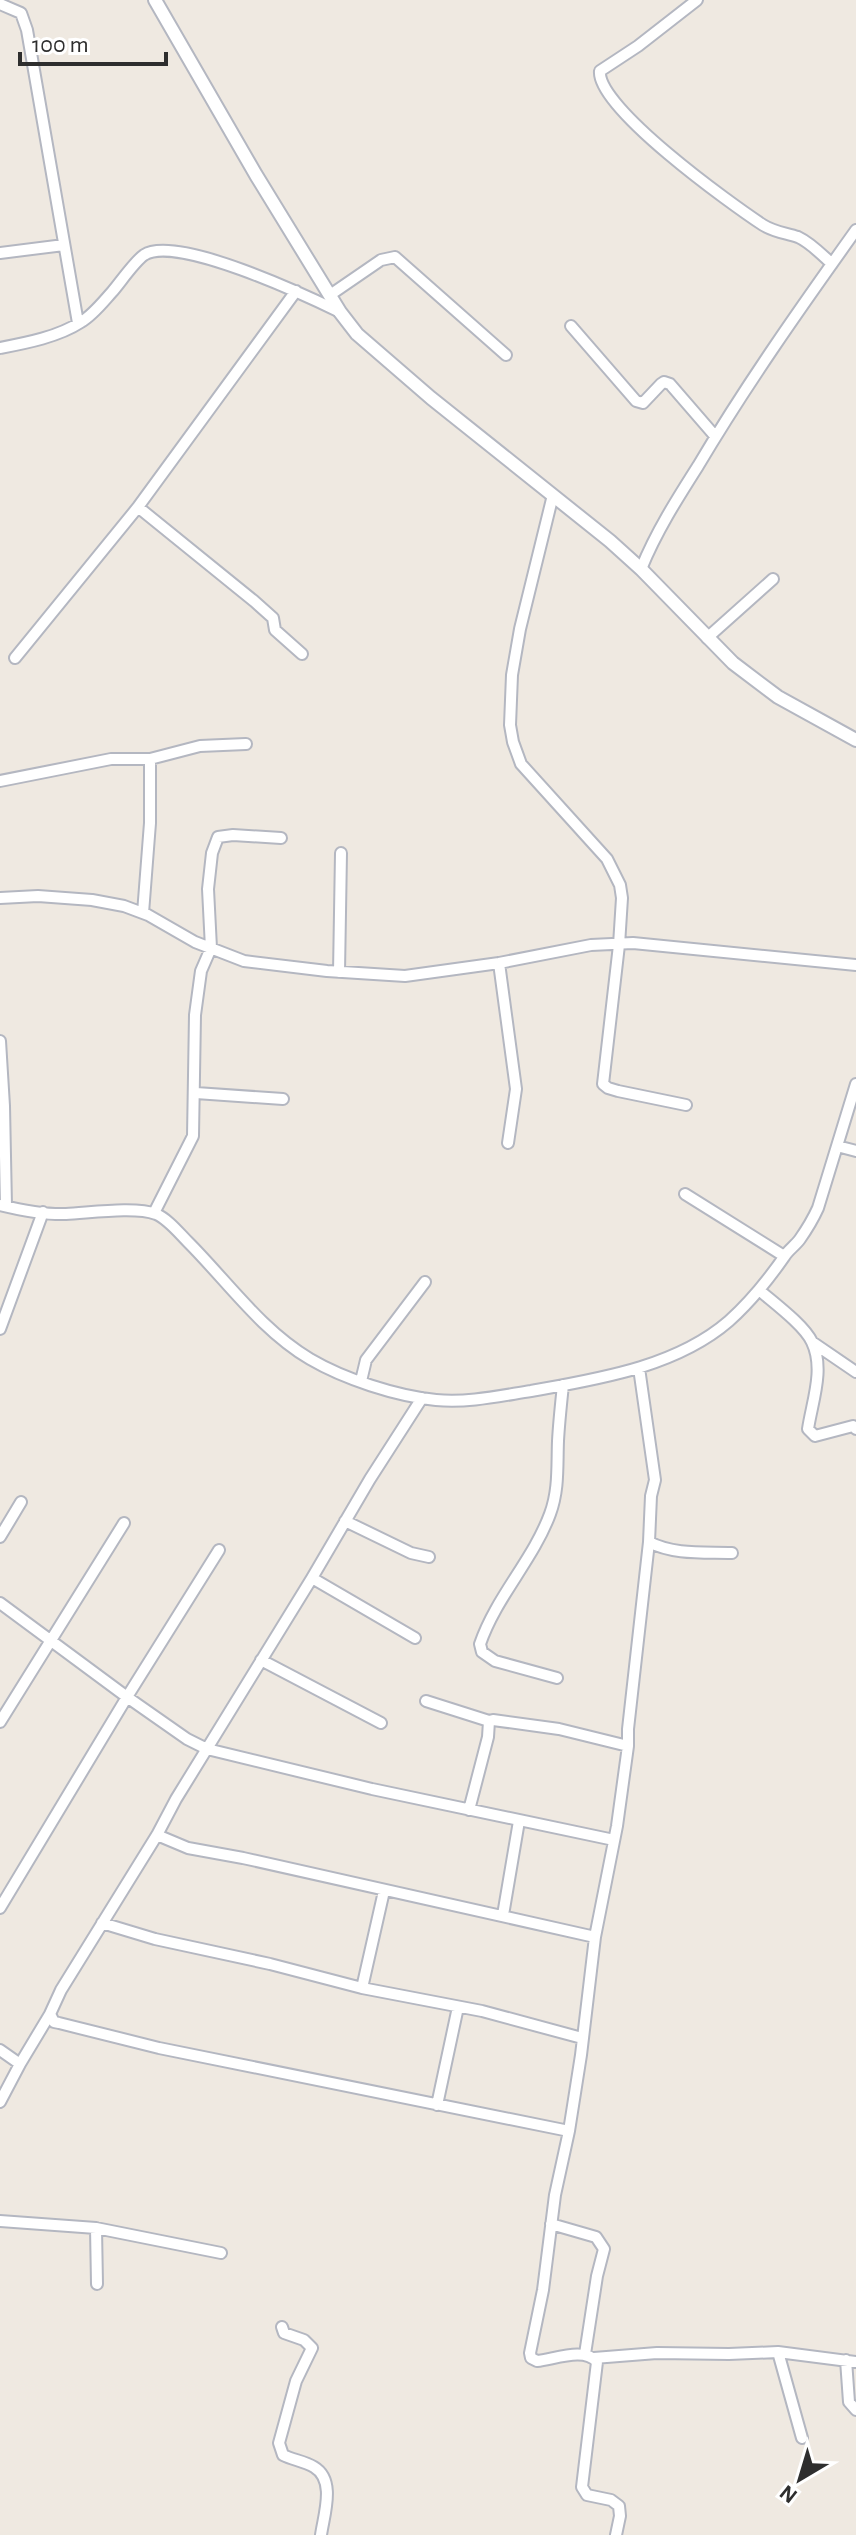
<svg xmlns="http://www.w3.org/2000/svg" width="856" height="2535" font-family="'Alegreya Sans',sans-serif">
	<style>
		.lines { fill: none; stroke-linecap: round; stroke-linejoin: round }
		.minor-casing { stroke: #b4b7c1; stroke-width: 14 }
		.tertiary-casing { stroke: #b4b7c1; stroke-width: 16 }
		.minor { stroke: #fff; stroke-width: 10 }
		.tertiary { stroke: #fff; stroke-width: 12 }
	</style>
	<rect width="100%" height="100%" fill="#efe9e1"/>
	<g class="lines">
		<defs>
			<path id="minor" d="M697,0L638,46L600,71C596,107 731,204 763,225C774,232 786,233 798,237C811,243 821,254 832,264
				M0,4L21,13L27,30L78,323
				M0,253L64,245
				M330,295L381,260L395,257L506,355
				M571,326L636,401L643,403L661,384L664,382L670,384L715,436
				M0,348C26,343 58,337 81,322C93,315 103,302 112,292C120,283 134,262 144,255C176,234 307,296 340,312
				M553,495L520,629L512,675L510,725L513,742L521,764L607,859L620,885L622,898L619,945L603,1084L608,1088L618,1091L686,1105
				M138,507L254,601L273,618L275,630L302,654
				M641,569C656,532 677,499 698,466C746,385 801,307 856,230
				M707,638L773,579
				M15,658L138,507L296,291
				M0,781L111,759H150L200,746L246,744
				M0,898L38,896L92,900L124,906L148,915L195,942L244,961L327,971L405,976L499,963L591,945L633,943L856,965
				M143,913L150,823V759
				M499,963L516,1089L508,1143
				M339,972L341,853
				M0,1041L4,1106L6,1206
				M196,1093L283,1099
				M837,1146L856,1151
				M685,1194L784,1256
				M0,1205C21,1210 44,1215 66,1214C89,1213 135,1206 156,1214C168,1219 179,1233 188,1242C227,1281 261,1330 310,1359C344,1379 396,1396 436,1400C468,1403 499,1396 531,1391C598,1379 676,1367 729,1321C750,1302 768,1280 784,1257C788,1250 795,1246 800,1239C807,1229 813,1219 818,1208L856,1084
				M154,1213L193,1136L195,1015L201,971L211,948L208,889L212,853L218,837L233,835L281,838
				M759,1290C774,1303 804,1325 812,1342C825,1369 812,1402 808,1429L815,1436L853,1426L856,1429
				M0,1329L43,1212
				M812,1342L856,1372
				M361,1381L366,1360L425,1282
				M422,1398L370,1479L312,1578L176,1799L157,1835L61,1990L50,2014L54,2022L59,2023L159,2048L569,2131
				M345,1521L411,1553L429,1557
				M0,1537L21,1502
				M649,1542C674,1555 704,1552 732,1553
				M312,1578L415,1638
				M0,1603L127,1697L187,1739L207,1749L372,1789L614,1840
				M261,1660L381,1723
				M557,1678L495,1661L482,1652L480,1644C496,1597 533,1560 550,1514C559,1490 557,1466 558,1441C559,1422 561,1404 563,1385
				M426,1701L489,1721
				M0,1722L124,1523
				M469,1810L488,1737L489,1721L493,1720L559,1729L628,1746
				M157,1835L188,1848L243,1858L595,1937
				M0,1908L127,1697L219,1550
				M503,1915L519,1821
				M102,1923L155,1939L270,1964L362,1988L482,2011L582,2038
				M362,1988L384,1891
				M0,2050L20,2064L50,2014
				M0,2102L20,2064
				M437,2105L458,2007
				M0,2221L96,2228L221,2253
				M551,2224L596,2237L604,2249L597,2276L585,2354
				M96,2228L97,2284
				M282,2327L284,2333L304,2340L312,2348L296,2381L279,2443L283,2455C293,2460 304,2461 314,2467C336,2480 324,2514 321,2535
				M778,2352L802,2438
				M594,2358L657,2353L729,2354L778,2352L856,2362
				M846,2360L849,2402L856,2410
				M616,2535L620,2516L619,2506L611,2500L587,2495L582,2487L597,2362C585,2347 555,2359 537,2361L531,2358L530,2353L543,2290L555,2195L569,2131L581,2055L595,1937L617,1826L628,1746V1729L649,1542L651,1496L655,1480L639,1368"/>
			<path id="tertiary" d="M155,0L256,175L340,312L357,334L431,398L610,541L641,569L733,663L778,697L856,740"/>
		</defs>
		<!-- minor casing -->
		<use href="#minor" class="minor-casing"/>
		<!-- tertiary casing -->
		<use href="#tertiary" class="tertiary-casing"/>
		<!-- minor -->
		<use href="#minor" class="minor"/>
		<!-- tertiary -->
		<use href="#tertiary" class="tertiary"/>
	</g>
	<!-- north arrow -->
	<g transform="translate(800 2479) rotate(218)" stroke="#ffffff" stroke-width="6" paint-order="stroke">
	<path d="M0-6L14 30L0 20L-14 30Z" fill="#2e2e2e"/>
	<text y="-12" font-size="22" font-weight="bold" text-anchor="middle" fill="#2e2e2e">N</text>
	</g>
	<!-- scale -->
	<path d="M20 52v12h146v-12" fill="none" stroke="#2e2e2e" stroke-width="4"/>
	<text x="32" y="52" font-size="24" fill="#2e2e2e" stroke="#ffffff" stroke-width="6" paint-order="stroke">100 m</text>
</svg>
